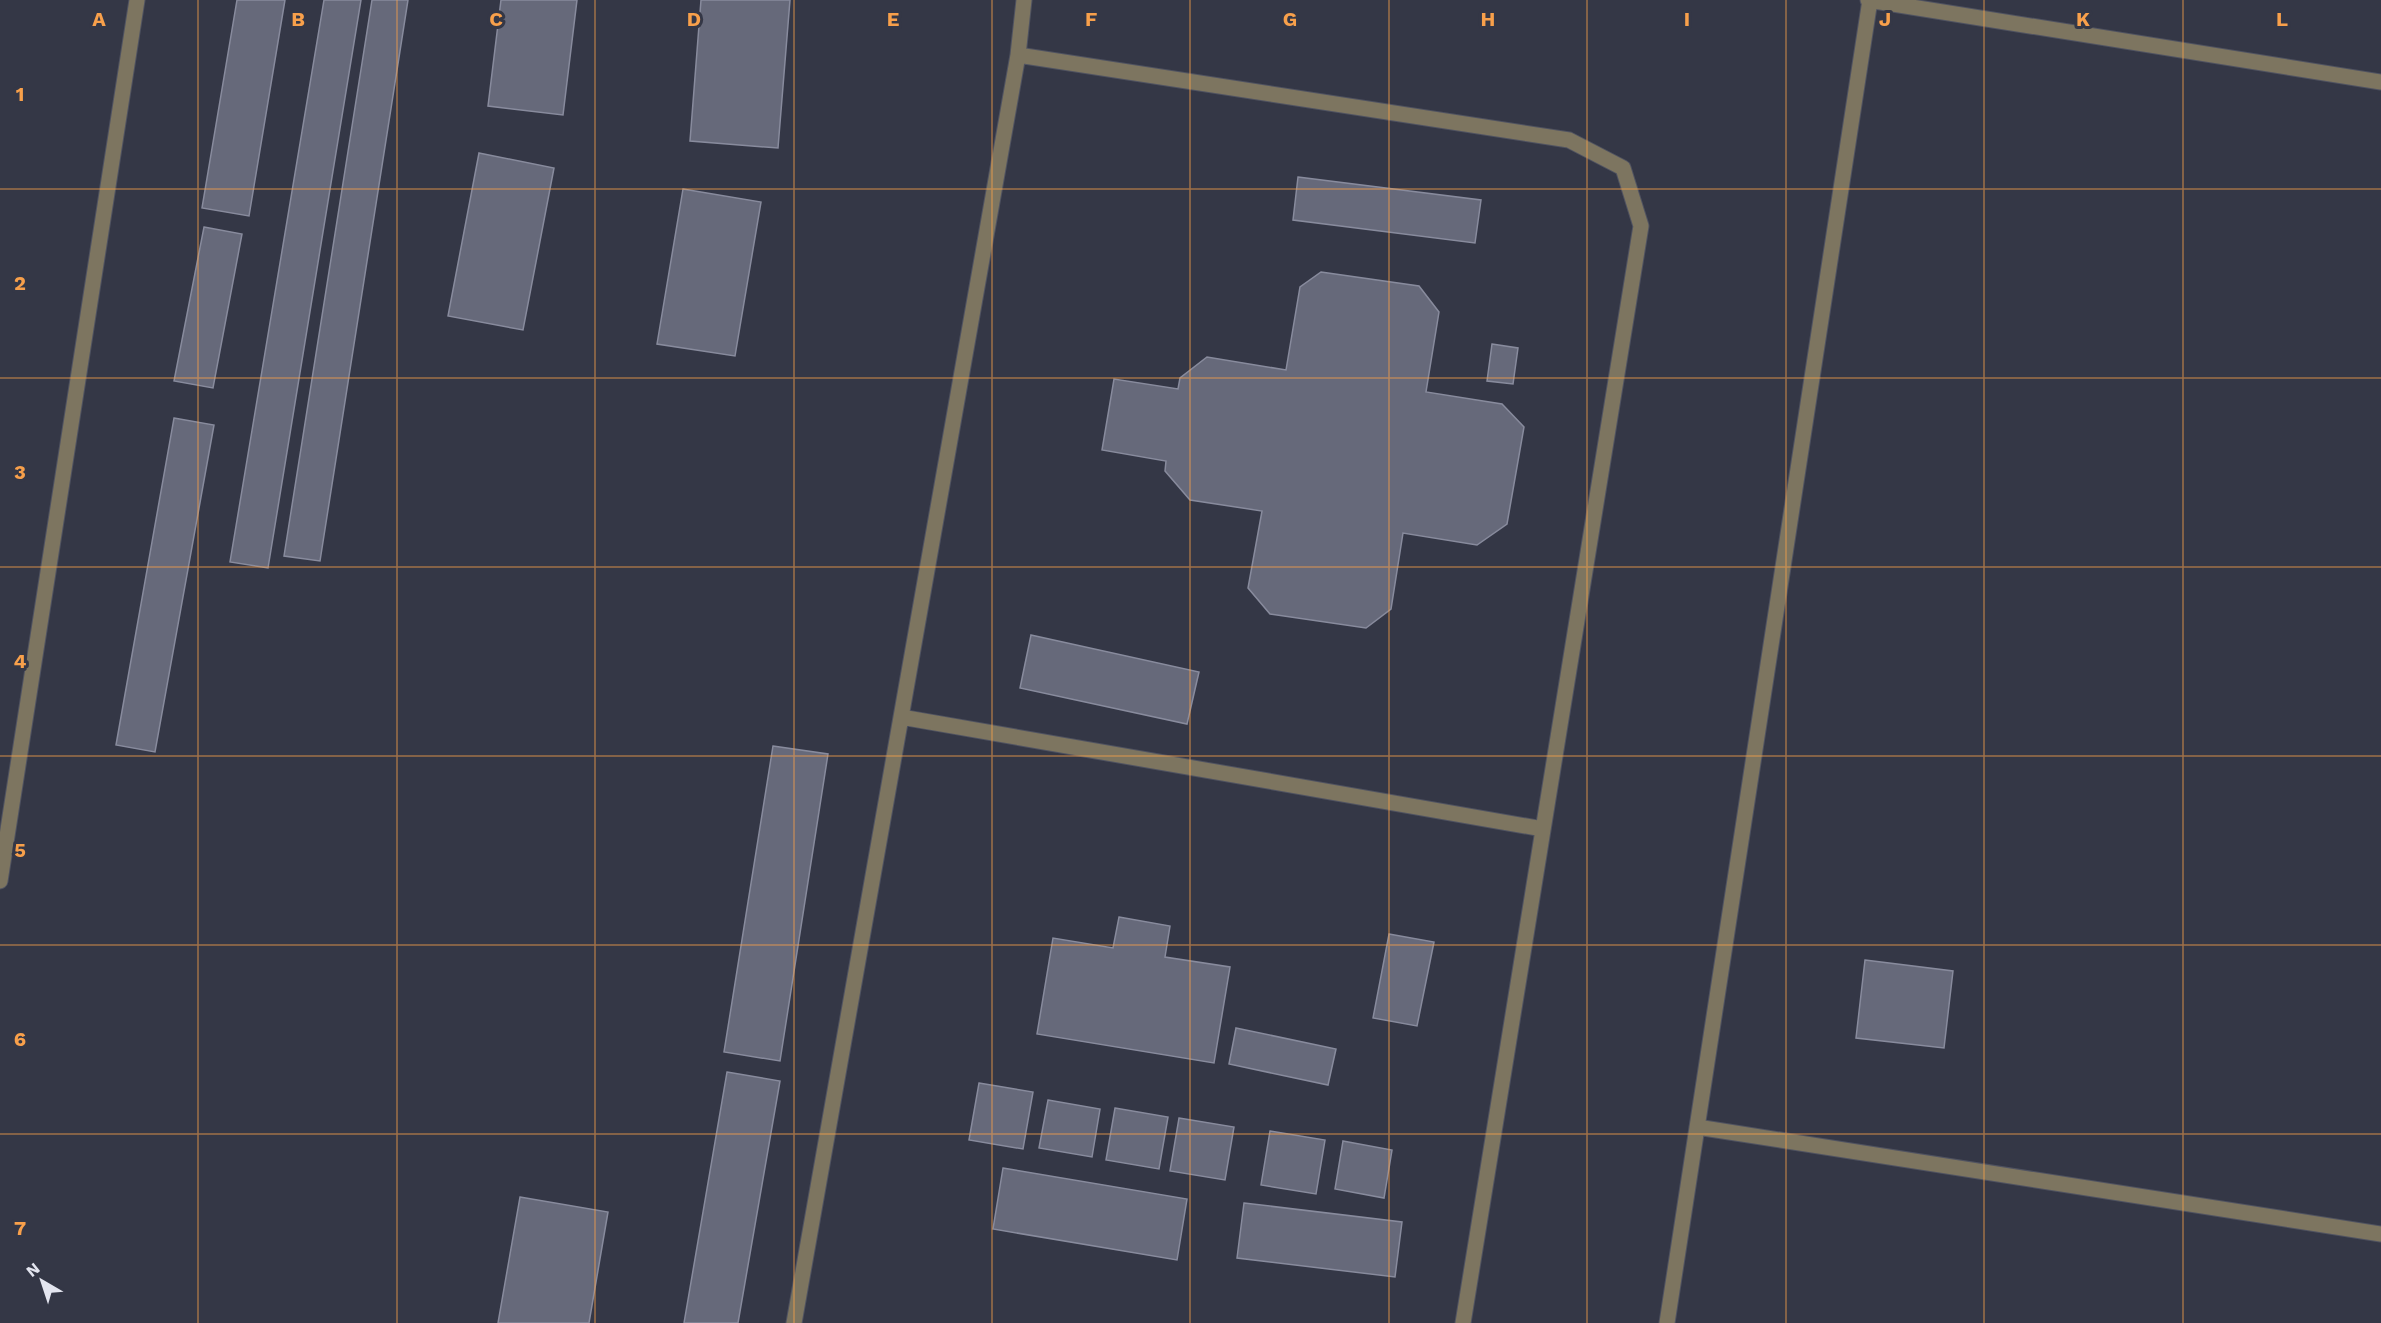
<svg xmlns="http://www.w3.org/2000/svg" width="2381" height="1323" font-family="'Work Sans',sans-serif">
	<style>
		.building { fill: #66697a; stroke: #888b9d; stroke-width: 1.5 }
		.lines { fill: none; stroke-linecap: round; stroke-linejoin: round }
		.minor-casing { stroke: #505361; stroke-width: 17 }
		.minor { stroke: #7d7560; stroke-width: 15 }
		.grid { fill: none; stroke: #f8a04b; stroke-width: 1.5; stroke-opacity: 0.55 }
		.grid-label { font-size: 20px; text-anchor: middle; font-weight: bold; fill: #f8a04b; stroke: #343746; stroke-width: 6; stroke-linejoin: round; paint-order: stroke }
	</style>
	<rect width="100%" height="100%" fill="#343746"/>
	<!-- building -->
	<path class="building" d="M237,0H285L249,216L202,208Z
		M324,0H361L268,568L230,562Z
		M372,0H408L320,561L284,556Z
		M501,0H577L563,115L488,106Z
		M701,0H790L778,148L690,141Z
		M479,153L554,168L523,330L448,316Z
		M1298,177L1481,200L1475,243L1293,220Z
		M683,189L761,202L735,356L657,344Z
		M204,227L242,234L213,388L174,381Z
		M1321,272L1419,286L1439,312L1426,392L1502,404L1524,427L1507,524L1477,545L1403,533L1391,609L1366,628L1270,614L1248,588L1262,511L1190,500L1165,471L1166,461L1102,450L1114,379L1178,389L1180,378L1207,357L1286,370L1300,287Z
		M1492,344L1518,348L1513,384L1487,381Z
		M174,418L214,425L155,752L116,745Z
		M1031,635L1199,672L1187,724L1020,688Z
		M773,746L828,754L780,1061L724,1052Z
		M1119,917L1170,926L1165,957L1230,967L1214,1063L1037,1034L1053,938L1113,948Z
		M1389,934L1434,942L1417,1026L1373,1018Z
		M1865,960L1953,971L1944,1048L1856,1038Z
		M1236,1028L1336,1049L1328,1085L1229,1064Z
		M727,1072L780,1081L738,1323H684Z
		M979,1083L1033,1092L1023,1149L969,1140Z
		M1048,1100L1100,1109L1092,1157L1039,1148Z
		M1115,1108L1168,1117L1159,1169L1106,1160Z
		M1179,1118L1234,1127L1225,1180L1170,1171Z
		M1270,1131L1325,1140L1316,1194L1261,1185Z
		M1343,1141L1392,1150L1384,1198L1335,1189Z
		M1003,1168L1187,1199L1177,1260L993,1229Z
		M520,1197L608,1212L589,1323H498Z
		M1244,1203L1402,1222L1395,1277L1237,1258Z"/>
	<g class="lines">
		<defs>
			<path id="minor" d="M1868,0L2381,82
				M1018,55L1569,140L1623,168L1641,226L1463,1323
				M901,717L1543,829
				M0,881L137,0
				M1697,1127L2381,1234
				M794,1323L1018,55L1024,0
				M1667,1323L1870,0"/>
		</defs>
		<!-- minor casing -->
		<use href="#minor" class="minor-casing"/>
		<!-- minor -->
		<use href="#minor" class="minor"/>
	</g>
	<!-- grid -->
	<path class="grid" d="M198,0V1323M397,0V1323M595,0V1323M794,0V1323M992,0V1323M1190,0V1323M1389,0V1323M1587,0V1323M1786,0V1323M1984,0V1323M2183,0V1323M0,189H2381M0,378H2381M0,567H2381M0,756H2381M0,945H2381M0,1134H2381"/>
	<g class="grid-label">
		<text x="99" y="26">A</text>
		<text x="298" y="26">B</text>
		<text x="496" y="26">C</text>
		<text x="694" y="26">D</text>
		<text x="893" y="26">E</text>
		<text x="1091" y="26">F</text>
		<text x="1290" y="26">G</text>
		<text x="1488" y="26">H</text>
		<text x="1687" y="26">I</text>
		<text x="1885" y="26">J</text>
		<text x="2083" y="26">K</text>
		<text x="2282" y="26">L</text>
		<text x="20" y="101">1</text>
		<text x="20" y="290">2</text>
		<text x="20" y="479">3</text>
		<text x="20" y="668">4</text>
		<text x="20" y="857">5</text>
		<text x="20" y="1046">6</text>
		<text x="20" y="1235">7</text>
	</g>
	<!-- north arrow -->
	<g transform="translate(42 1281) rotate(321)" stroke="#343746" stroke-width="4.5" paint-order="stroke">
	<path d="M0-4.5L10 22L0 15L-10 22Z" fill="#e3e5ef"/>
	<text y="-9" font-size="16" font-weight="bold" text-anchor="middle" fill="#e3e5ef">N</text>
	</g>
</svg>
